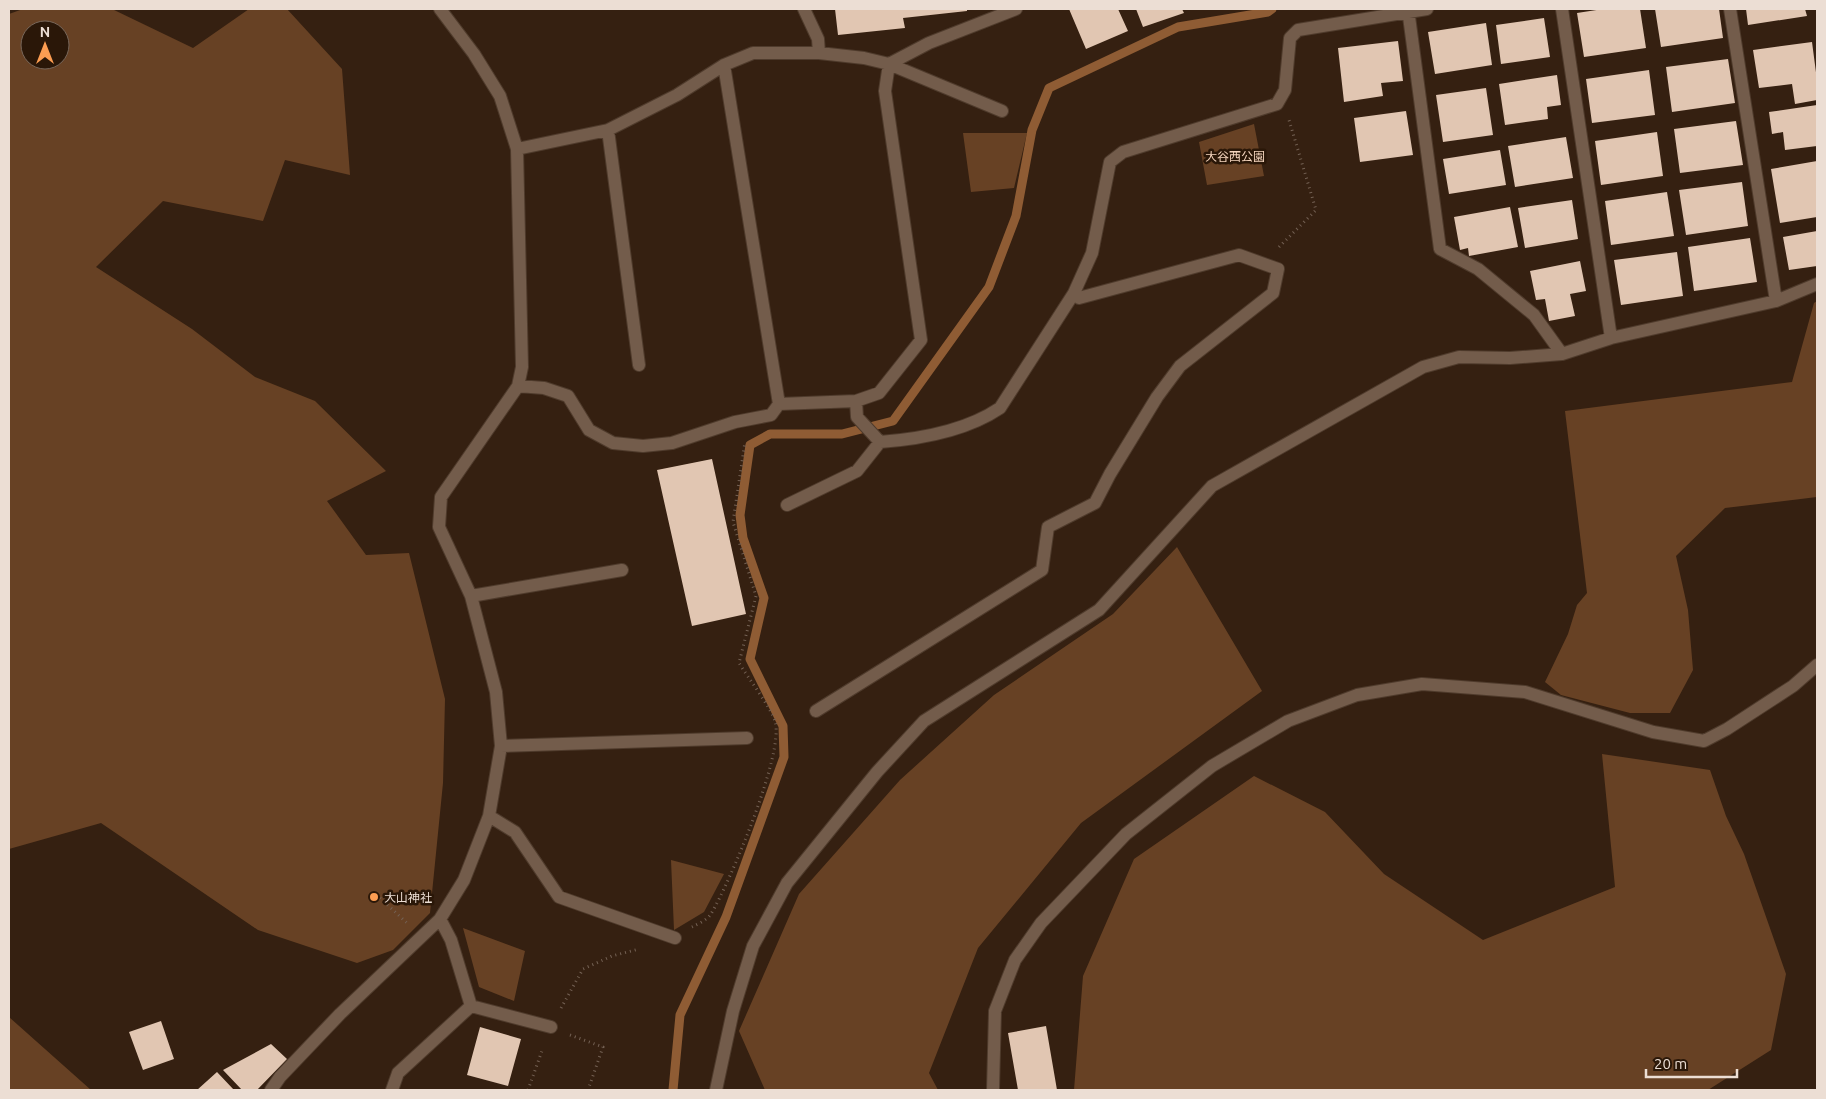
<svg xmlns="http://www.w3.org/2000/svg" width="1826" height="1099" font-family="Ubuntu,'Noto Sans JP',sans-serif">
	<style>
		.green { fill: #674124; fill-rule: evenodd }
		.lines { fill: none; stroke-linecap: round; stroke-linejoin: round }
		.stream { stroke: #8f5c34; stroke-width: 9 }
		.building { fill: #e1c6b2 }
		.minor-casing { stroke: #4f3b2c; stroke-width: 14 }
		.path { stroke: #746154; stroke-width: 3; stroke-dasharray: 1 4; stroke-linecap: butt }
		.minor { stroke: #735c4b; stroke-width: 12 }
		.poi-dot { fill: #fc9d52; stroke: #2a1708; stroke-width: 2 }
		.labels { text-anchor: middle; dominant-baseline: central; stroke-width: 5; stroke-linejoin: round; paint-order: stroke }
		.park-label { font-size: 12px; fill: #f6d6bf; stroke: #2a1708 }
		.poi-label { font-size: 12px; fill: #ecded4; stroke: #2a1708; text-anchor: start }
	</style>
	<rect width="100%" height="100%" fill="#352011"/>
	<!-- green -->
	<path class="green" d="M23,9H112L193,48L249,9H287L342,69L350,175L285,160L263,221L163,201L96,267L192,329L255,377L315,401L386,471L327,501L366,555L409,553L445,699L443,783L430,913L393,950L357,963L258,930L101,823L9,849V14ZM30,30H60V60H30Z
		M1254,124L1264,176L1207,185L1199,142Z
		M963,133H1027L1014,188L971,192Z
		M1817,301V497L1725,508L1676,556L1688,610L1693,670L1670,713H1630L1561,695L1545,682L1568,634L1577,605L1587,593L1565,411L1792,382L1814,303Z
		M1177,547L1262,691L1081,823L978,948L929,1073L938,1090H765L739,1031L799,894L900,780L994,695L1113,614Z
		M1602,754L1710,770L1726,816L1744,854L1786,974L1771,1050L1708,1090H1074L1083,976L1134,859L1254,776L1325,812L1384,874L1483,940L1615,887Z
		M671,860L724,874L704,912L674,930Z
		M463,928L525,951L514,1001L479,987Z
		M9,1017L91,1090H9Z"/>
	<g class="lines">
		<!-- stream -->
		<path class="stream" d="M673,1090L680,1015L726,917L784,757L783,726L750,659L764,598L743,538L740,515L750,445L770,434H842L893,421L989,287L1016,216L1032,130L1049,88L1178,27L1268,12L1272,9"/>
	</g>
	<!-- building -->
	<path class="building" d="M835,9H967V11L903,18L905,28L838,35Z
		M1069,9H1118L1128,31L1086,49Z
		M1136,9H1182L1184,13L1143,27Z
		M1603,9H1640L1646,48L1584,57L1577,13Z
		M1655,9H1719L1723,38L1661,47Z
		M1746,9H1805L1807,16L1748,25Z
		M1544,18L1550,57L1501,64L1496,25Z
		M1486,23L1492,65L1435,74L1428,32Z
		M1398,41L1403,81L1381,83L1383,96L1344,102L1338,48Z
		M1812,42L1817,80V100L1795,104L1792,84L1759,88L1753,50Z
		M1728,59L1735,103L1672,112L1666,67Z
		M1649,70L1655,115L1592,123L1586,79Z
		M1557,75L1561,105L1547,107L1548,119L1505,125L1499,84Z
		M1486,88L1493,135L1443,142L1436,95Z
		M1817,105V146L1785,150L1783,132L1772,134L1769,112Z
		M1406,111L1413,155L1360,162L1354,118Z
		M1736,121L1743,165L1680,173L1674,129Z
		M1657,132L1663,176L1601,185L1595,141Z
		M1566,137L1573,178L1515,187L1508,146Z
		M1500,150L1506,185L1449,194L1443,159Z
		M1817,161V217L1780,223L1771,169Z
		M1742,182L1748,226L1686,235L1679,190Z
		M1667,192L1674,236L1611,245L1605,201Z
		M1572,200L1578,239L1525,248L1518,208Z
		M1510,207L1518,247L1469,256L1468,248L1460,250L1454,217Z
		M1817,231V266L1789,270L1783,237Z
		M1750,238L1757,282L1694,291L1688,247Z
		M1677,252L1683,296L1621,305L1614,260Z
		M1580,261L1586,291L1570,294L1575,316L1549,321L1545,299L1536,300L1530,271Z
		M712,459L746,614L692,626L657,470Z
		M161,1021L174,1059L143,1070L129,1032Z
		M1046,1026L1057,1090H1018L1008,1033Z
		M480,1027L521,1039L508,1086L467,1075Z
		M271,1044L287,1059L257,1090H242L223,1070Z
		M217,1072L234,1090H197Z"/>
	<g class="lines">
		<defs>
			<path id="minor" d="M804,9L818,39L819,53
				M1408,9L1440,249L1478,269L1534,315L1562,354
				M1562,9L1611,338
				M1730,9L1776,301
				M724,65L779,404L856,401L879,393L921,340L885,91L889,64L1002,111
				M608,130L639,365
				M517,149L608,130L677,95L724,65L753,53H819L864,58L889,64L929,43L1016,9
				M1074,293L1092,253L1110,162L1123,152L1277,104L1285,90L1290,38L1298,30L1427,9
				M518,386L544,388L568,396L589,430L613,443L643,446L672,443L735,422L771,415L779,404
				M787,505L857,471L880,442
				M471,596L622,570
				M816,711L1042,570L1048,527L1095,503L1110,474L1157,397L1180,366L1273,293L1278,269L1239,255L1079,298L1074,293L1000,408C966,431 921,439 880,442L857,417L856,401
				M501,746L747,738
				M489,816L515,832L559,897L675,938
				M471,1006L551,1027
				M271,1090L280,1077L340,1014L440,919L464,880L489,816L501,746L496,692L471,596L439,527L441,497L518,386L522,367L517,149L500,96L474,54L440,9
				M392,1090L398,1073L471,1006L451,940L440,919
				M716,1090L733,1011L753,946L787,883L877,772L924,721L1099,610L1212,486L1423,367L1459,357L1510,358L1562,354L1611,338L1776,301L1817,284
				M993,1090L995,1011L1015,960L1041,923L1126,834L1212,766L1288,721L1357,695L1422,684L1525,692L1653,732L1704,741L1727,729L1793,686L1817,665"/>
		</defs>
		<!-- minor casing -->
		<use href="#minor" class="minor-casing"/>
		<!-- path -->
		<path class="path" d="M1279,247L1316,210L1289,120
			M380,898L407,923
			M692,927C698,924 707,920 711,914C729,884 785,753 775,721C771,708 747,676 739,663L756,596L733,522L745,442
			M561,1008L583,969L612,956L639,949
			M570,1035L603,1047L588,1090
			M528,1090L543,1048"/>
		<!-- minor -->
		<use href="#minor" class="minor"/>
	</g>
	<!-- markers -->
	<circle class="poi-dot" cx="374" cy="897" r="5"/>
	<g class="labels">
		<!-- park labels -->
		<g class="park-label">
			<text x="1235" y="156">大谷西公園</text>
		</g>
		<!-- poi labels -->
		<g class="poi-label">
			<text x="384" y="897">大山神社</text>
		</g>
	</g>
	<!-- border -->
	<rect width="1826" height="1099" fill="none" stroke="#ecded4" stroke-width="20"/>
	<!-- north arrow -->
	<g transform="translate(45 45)"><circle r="24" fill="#2a1708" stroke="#78675a"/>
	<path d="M0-4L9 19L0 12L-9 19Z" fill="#fc9d52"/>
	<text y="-8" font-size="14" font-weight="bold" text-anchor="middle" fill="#ecded4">N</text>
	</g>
	<!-- scale -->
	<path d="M1646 1069v8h91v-8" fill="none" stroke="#ecded4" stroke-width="2.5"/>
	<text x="1654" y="1069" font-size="15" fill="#ecded4" stroke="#2a1708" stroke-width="4" paint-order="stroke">20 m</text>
</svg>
